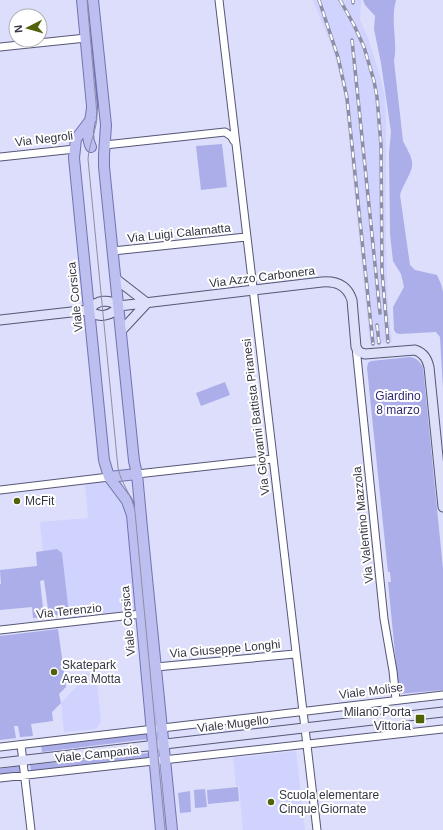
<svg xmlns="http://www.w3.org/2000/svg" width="443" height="830" font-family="Helvetica,sans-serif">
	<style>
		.built { fill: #cfd3fe }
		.green { fill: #abaee8 }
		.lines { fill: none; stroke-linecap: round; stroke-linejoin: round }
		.street-casing { stroke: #555775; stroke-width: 9 }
		.secondary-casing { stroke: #555775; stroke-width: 11 }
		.primary-casing { stroke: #7173af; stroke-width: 12 }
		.street { stroke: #fff; stroke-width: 7 }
		.secondary { stroke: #dedff8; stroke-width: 9 }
		.primary { stroke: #bebff1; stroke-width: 10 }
		.tram { stroke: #8d8ea4; stroke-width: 1 }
		.rail-casing { stroke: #8d8ea4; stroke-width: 3.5 }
		.rail { stroke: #fff; stroke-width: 2; stroke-dasharray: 6; stroke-linecap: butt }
		.poi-dot { fill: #516208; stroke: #fff; stroke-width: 1.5 }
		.labels { text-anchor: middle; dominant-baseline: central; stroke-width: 4; stroke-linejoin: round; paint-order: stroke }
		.street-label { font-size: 12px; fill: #353644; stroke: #fff }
		.park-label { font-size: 12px; fill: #302a73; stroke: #fff }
		.poi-label { font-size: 12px; fill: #353644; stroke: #fff; text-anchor: start }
	</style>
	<rect width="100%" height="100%" fill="#dcdefb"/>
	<!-- built -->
	<path class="built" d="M313,0H345L346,2V0H361L360,20L368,38L380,76L385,97L386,119V242L388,307L392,342L370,344L346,110L343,87L332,47Z
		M109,477L126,501L140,613L69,620L62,553L57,549L43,551L40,522L88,518L85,482Z
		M96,672L101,722L96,729L64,732L61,703L79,684L78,675Z
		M296,751L305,830H243L239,786H236L233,758Z"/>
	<!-- green -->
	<path class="green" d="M363,0H396C390,21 398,41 394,61L403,141C406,148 411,154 412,162C414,171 402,185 400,195L410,265L415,270L437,275L441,284L443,292V389L440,337L436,332L399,334L396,333L394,330L393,307L404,287L401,274L393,261L390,234L389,153L391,132L381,63L374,29L375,16L365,5Z
		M222,144L227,187L201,190L196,146Z
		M410,357C417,358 419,361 423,367L443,569V690L399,694L388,582H391L390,572H388L367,368L368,363L371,361Z
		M225,382L230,395L201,406L196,393Z
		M57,549L62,553L69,614L49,616L44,580L40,581L44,617L33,618L32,607L0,610V584H1L0,570L37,566L36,552Z
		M58,629L66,687L59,694L61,703L52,712L53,721L31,724L33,736L20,737L18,726H14L16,738L0,740V636Z
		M147,733L148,739L42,752L41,746Z
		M148,753L149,758L31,771L30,765Z
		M20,766L21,772L0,775V769Z
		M238,787L239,801L208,804L207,790Z
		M205,789L207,807L195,808L194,790Z
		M190,791L191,812L180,813L178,793Z"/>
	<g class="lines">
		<defs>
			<path id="street" d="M219,0L317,830
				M0,47L86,38
				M105,145L225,132L231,136L234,141
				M0,157L75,149
				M113,251L246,237
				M356,347L384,619L393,671L396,700
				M137,474L272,459
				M0,490L109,477
				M0,630L141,614
				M156,667L295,654
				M21,745L31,830
				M0,747L443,695
				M0,778L443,729"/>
			<path id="secondary" d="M116,279L147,303
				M119,306L322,282C336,281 347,285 352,300L356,347L359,352L365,354L415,350C424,353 427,359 429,367L443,507
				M89,310C98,319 112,316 119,306
				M0,320L89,310C97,299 109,299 119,306
				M121,331L147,303
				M0,763L443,712"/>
			<path id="primary" d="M82,0L92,106C92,120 84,133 91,147
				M93,0L106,125L104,155V167L134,461L137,474L142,528L172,830
				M91,119L76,139L74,158L104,460L109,477L127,501L132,515L161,830
				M109,477L137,474"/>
		</defs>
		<!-- street casing -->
		<use href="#street" class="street-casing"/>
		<!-- secondary casing -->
		<use href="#secondary" class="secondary-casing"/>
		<!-- primary casing -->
		<use href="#primary" class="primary-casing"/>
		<!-- street -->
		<use href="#street" class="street"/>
		<!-- secondary -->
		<use href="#secondary" class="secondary"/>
		<!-- primary -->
		<use href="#primary" class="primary"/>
		<!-- tram -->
		<path class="tram" d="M87,0L97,115C97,130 89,143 88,159L118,468C121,484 133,496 135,512L165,830"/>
		<defs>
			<path id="rail" d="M319,0L338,57L347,98L373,344
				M340,0L354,25L364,47L374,81L377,97L381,145L382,271L388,342
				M353,3V0
				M352,40L380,313
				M377,325L379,343"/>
		</defs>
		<!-- rail casing -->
		<use href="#rail" class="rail-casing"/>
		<!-- rail -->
		<use href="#rail" class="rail"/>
	</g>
	<!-- markers -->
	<g class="poi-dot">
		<circle cx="17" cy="501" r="4"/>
		<circle cx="54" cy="672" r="4"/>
		<rect x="415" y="714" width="10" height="10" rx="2"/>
		<circle cx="271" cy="802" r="4"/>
	</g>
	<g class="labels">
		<!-- street labels -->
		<g class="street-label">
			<text transform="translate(44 139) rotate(-7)">Via Negroli</text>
			<text transform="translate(179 233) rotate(-6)">Via Luigi Calamatta</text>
			<text transform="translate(262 277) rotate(-7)">Via Azzo Carbonera</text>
			<text transform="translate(75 297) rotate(-96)">Viale Corsica</text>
			<text transform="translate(256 417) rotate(-97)">Via Giovanni Battista Piranesi</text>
			<text transform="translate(363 525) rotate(-96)">Via Valentino Mazzola</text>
			<text transform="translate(69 611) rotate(-6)">Via Terenzio</text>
			<text transform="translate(128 621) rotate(-95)">Viale Corsica</text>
			<text transform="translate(225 649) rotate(-5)">Via Giuseppe Longhi</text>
			<text transform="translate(371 691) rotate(-7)">Viale Molise</text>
			<text transform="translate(233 724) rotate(-7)">Viale Mugello</text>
			<text transform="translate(97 754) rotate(-6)">Viale Campania</text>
		</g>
		<!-- park labels -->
		<g class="park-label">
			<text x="398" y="396">Giardino<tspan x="398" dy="14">8 marzo</tspan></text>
		</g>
		<!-- poi labels -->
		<g class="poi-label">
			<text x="25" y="501">McFit</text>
			<text x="62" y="665">Skatepark<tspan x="62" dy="14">Area Motta</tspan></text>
			<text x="411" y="712" text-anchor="end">Milano Porta<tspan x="411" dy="14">Vittoria</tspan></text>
			<text x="279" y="795">Scuola elementare<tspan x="279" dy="14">Cinque Giornate</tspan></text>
		</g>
	</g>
	<!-- north arrow -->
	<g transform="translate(28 28) rotate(264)"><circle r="19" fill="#ffffff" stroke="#aeafb4"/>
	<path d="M0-3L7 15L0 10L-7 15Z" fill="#516208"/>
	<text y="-6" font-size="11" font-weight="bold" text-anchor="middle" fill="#353644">N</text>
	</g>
</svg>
